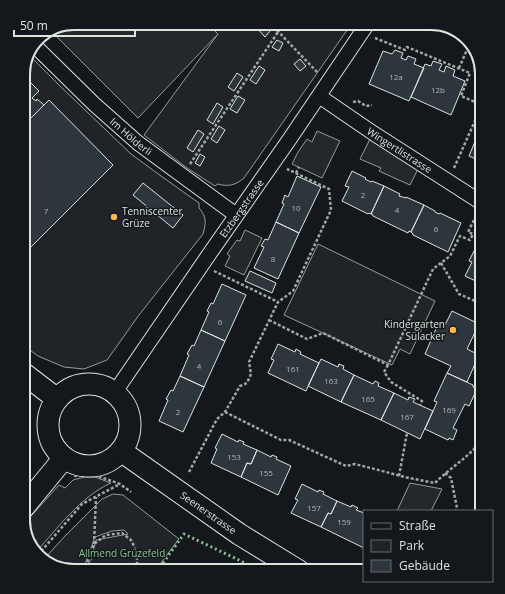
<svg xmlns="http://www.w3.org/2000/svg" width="505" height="594" font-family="'Open Sans',sans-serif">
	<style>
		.green { fill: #202428; stroke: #939e99 }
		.parking { fill: #24282b; stroke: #939e99 }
		.building { fill: #2c363c; stroke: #d8e6dc }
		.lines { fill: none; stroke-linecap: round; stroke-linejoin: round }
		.minor-casing { stroke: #d8e6dc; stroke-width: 16 }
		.secondary-casing { stroke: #d8e6dc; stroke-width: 23 }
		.path { stroke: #9da8a2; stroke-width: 2.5; stroke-dasharray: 3 2; stroke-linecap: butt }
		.minor { stroke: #14181c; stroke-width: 14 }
		.secondary { stroke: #14181c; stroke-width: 21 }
		.hedge { stroke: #8ac095; stroke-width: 3; stroke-dasharray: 2 3; stroke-linecap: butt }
		.poi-dot { fill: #ffb74d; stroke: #14181c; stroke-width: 1.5 }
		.labels { text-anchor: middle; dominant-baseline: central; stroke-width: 3; stroke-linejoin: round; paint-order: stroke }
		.number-label { font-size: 8px; fill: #adbab4 }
		.street-label { font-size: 10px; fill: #d8e6dc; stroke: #14181c }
		.poi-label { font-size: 10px; fill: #d8e6dc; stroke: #14181c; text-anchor: start }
		.park-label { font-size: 10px; fill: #8ac095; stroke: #14181c }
		.rim { fill: none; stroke: #d8e6dc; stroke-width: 2 }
	</style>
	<rect width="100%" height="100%" fill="#14181c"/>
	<!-- green -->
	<path class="green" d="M207,23H352L244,178C236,185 228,187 218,184L215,186L187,168L144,135L218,34Z
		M30,56L58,84L131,154L161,176L199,203V208C207,217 206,223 203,234L139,315L107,360L84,369L64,367L38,356L23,345V71Z
		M318,244L435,301L410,354L400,349L392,365L284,315Z
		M84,477H95L111,483C80,497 58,528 36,552L34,551L24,524L59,485L65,488L73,480Z
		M113,494L123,495L179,539L161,563L162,565L157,571H83L91,560L96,540L128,534L124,530L112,531L95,537L84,567L81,571H74L52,566L44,559L65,536L102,499Z"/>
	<!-- parking -->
	<path class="parking" d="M75,23H207L218,34L138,118L52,32Z
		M317,131L340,141L322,178L292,164L298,152L307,139L312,142Z
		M373,133L421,163L410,185L379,171L381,168L360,159Z
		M245,230L262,238L244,275L225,266L230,256L227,254L237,240L240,241Z
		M410,483L442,489L431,511H397Z"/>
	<!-- building -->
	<path class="building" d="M258,23H263L270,31L265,37L255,26Z
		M277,40L283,43L279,51L272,47Z
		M395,50L403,53L401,58L406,60L408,56L416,59L414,64L424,68L409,101L369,84L383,51L392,54Z
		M300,59L306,66L300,71L294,64Z
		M433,61L442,64L439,70L444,72L446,66L455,70L453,76L465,81L451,115L411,97L425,64L431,66Z
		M259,66L265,70L256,84L250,80Z
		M237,73L243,77L234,91L228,87Z
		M23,75L39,91L32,98L36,101L37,99L44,105L31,118H23Z
		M238,96L245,100L237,113L230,109Z
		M49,100L113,165L23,255V126Z
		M217,103L223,107L213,124L207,120Z
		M482,125V162L469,156Z
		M219,126L225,130L217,143L211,139Z
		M198,130L204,134L193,152L187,148Z
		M200,154L205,157L200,166L195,163Z
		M352,171L366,178L365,179L371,182L372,181L384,186L371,214L369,213L368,214L342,201L349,187L345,186Z
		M297,176L321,187L299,233L276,222L284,204L282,203L285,195L288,197Z
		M143,183L183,215L173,228L133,195Z
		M384,186L400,194L399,196L406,198V197L424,205L411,232L409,231L408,233L373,216V215L371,214Z
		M424,205L435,211V212L439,214L440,213L461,223L448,252L413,235V234L411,232Z
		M276,222L299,233L278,279L254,268L264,247L261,246L265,239L268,240Z
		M476,247L482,250V284L465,276L472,262L469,261Z
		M250,271L276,283L272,293L245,281Z
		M222,284L246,295L225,341L201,330L209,312L207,311L211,303L213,304Z
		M452,311L479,324L467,349L479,355L467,382L447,373L451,366L425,354L439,322L445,325Z
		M201,330L225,341L204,387L180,376L189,355L187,354L192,345L194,346Z
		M278,344L295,352L296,349L301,352L300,354L319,363L306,391L268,373L274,360L271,359Z
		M321,359L338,367L339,364L344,366L343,369L354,375L341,402L308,386Z
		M447,373L473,385V387L477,389L469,406L465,404L453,428L457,430L453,440L449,438L448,440L425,429L437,402L434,401Z
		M354,375L373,384L375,381L379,383L378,386L394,393L381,420L341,402Z
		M180,376L204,387L183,432L159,421L168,400L166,399L171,390L173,391Z
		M394,393L408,400L409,397L415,399L413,402L433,411L420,439L381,420Z
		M222,434L238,442L239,440L244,442L243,444L257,450L251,464L247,463L241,477L211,463L217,449L215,448Z
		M257,450L271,457L272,455L277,457L276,459L291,466L278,495L241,477L247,463L251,464Z
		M302,484L318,492L319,490L324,492L323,494L337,501L331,514L328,513L321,527L291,513L298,500L295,499Z
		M337,501L351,507L352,505L358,508L356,510L364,513V548L321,527L328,513L331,514Z"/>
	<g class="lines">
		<defs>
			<g id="minor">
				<path id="s1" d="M35,46L94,104L138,143L236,215"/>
				<path id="s2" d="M319,96L373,133L482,203"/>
				<path id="s3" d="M115,392L210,253L289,140L368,23"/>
			</g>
			<g id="secondary">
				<path d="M23,373L57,399"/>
				<circle cx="89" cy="425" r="41"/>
				<path id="s4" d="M121,451L239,534L299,571"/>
				<path d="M23,508L64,458"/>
			</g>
		</defs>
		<!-- minor casing -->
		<use href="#minor" class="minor-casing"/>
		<!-- secondary casing -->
		<use href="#secondary" class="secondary-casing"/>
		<!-- path -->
		<path class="path" d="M270,23L318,73
			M375,38L405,50L407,47L470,73L461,96L482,105
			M459,68L470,43
			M353,102L358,101L366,106L372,105
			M190,164L284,23
			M454,168L482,105
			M296,173L299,167
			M441,263L459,294L482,304
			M214,271L278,302
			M269,320L307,339L323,333L388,365L433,269L450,256L460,236L470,240L473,234L468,232L476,216
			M388,365L384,372L391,382L422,401L420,405
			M225,412L281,440H289L346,466L355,464L409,478L435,483C450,468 469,457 482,440
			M189,472L217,419L225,412L240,386L247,383L251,374L249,362L278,302L293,291L331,210L329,189L287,169
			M445,473L451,478L457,508L456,511
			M74,476L95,475L120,484L131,492
			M399,476L407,433
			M94,544L96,497
			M38,555L82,504L120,484
			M83,571L86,566L94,544L106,535L122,533L131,540L137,552V571"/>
		<!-- minor -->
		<use href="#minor" class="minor"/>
		<!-- secondary -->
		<use href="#secondary" class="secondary"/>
		<!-- hedge -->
		<path class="hedge" d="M157,571L184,534L241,561L258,571"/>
	</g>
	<!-- markers -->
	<g class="poi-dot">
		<circle cx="114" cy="217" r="4"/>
		<circle cx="453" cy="330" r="4"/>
	</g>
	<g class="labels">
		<!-- number labels -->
		<g class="number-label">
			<text x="396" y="76">12a</text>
			<text x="438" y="89">12b</text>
			<text x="363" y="194">2</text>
			<text x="296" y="207">10</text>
			<text x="397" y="209">4</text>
			<text x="46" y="210">7</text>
			<text x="436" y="228">6</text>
			<text x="273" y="258">8</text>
			<text x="220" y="321">6</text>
			<text x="199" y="365">4</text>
			<text x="293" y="368">161</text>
			<text x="331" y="380">163</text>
			<text x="368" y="398">165</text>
			<text x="449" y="409">169</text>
			<text x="178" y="411">2</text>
			<text x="407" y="416">167</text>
			<text x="234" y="456">153</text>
			<text x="266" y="472">155</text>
			<text x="314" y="507">157</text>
			<text x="344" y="521">159</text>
		</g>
		<!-- street labels -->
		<g class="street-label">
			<text stroke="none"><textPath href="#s1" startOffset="132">Im Hölderli</textPath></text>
			<text stroke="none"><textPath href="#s2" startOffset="97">Wingertlistrasse</textPath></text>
			<text stroke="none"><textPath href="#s3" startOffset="223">Etzbergstrasse</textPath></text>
			<text stroke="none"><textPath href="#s4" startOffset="107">Seenerstrasse</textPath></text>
		</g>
		<!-- poi labels -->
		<g class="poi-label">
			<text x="122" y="211">Tenniscenter<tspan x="122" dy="12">Grüze</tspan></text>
			<text x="445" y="324" text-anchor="end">Kindergarten<tspan x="445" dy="12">Sülacker</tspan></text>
		</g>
		<!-- park labels -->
		<g class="park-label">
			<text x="122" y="553">Allmend Grüzefeld</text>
		</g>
	</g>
	<!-- crop -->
	<path d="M0 0H505V594H0ZM74 30H431A44 44 0 0 1 475 74V520A44 44 0 0 1 431 564H74A44 44 0 0 1 30 520V74A44 44 0 0 1 74 30Z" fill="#14181c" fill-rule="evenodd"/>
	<path class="rim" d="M74 30H431A44 44 0 0 1 475 74V520A44 44 0 0 1 431 564H74A44 44 0 0 1 30 520V74A44 44 0 0 1 74 30Z"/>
	<!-- legend -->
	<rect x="363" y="510" width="130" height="72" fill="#14181c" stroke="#626a69"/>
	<rect x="371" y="523" width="20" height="6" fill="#14181c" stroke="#626a69"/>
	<text x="399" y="530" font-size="12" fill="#d8e6dc">Straße</text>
	<rect x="371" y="540" width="20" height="12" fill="#202428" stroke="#626a69"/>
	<text x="399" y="550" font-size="12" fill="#d8e6dc">Park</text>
	<rect x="371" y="560" width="20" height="12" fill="#2c363c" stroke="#626a69"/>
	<text x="399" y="570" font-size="12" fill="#d8e6dc">Gebäude</text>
	<!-- scale -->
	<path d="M14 30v6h121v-6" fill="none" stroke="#d8e6dc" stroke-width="2"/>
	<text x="20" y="30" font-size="12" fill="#d8e6dc" stroke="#14181c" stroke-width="3" paint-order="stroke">50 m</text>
</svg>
